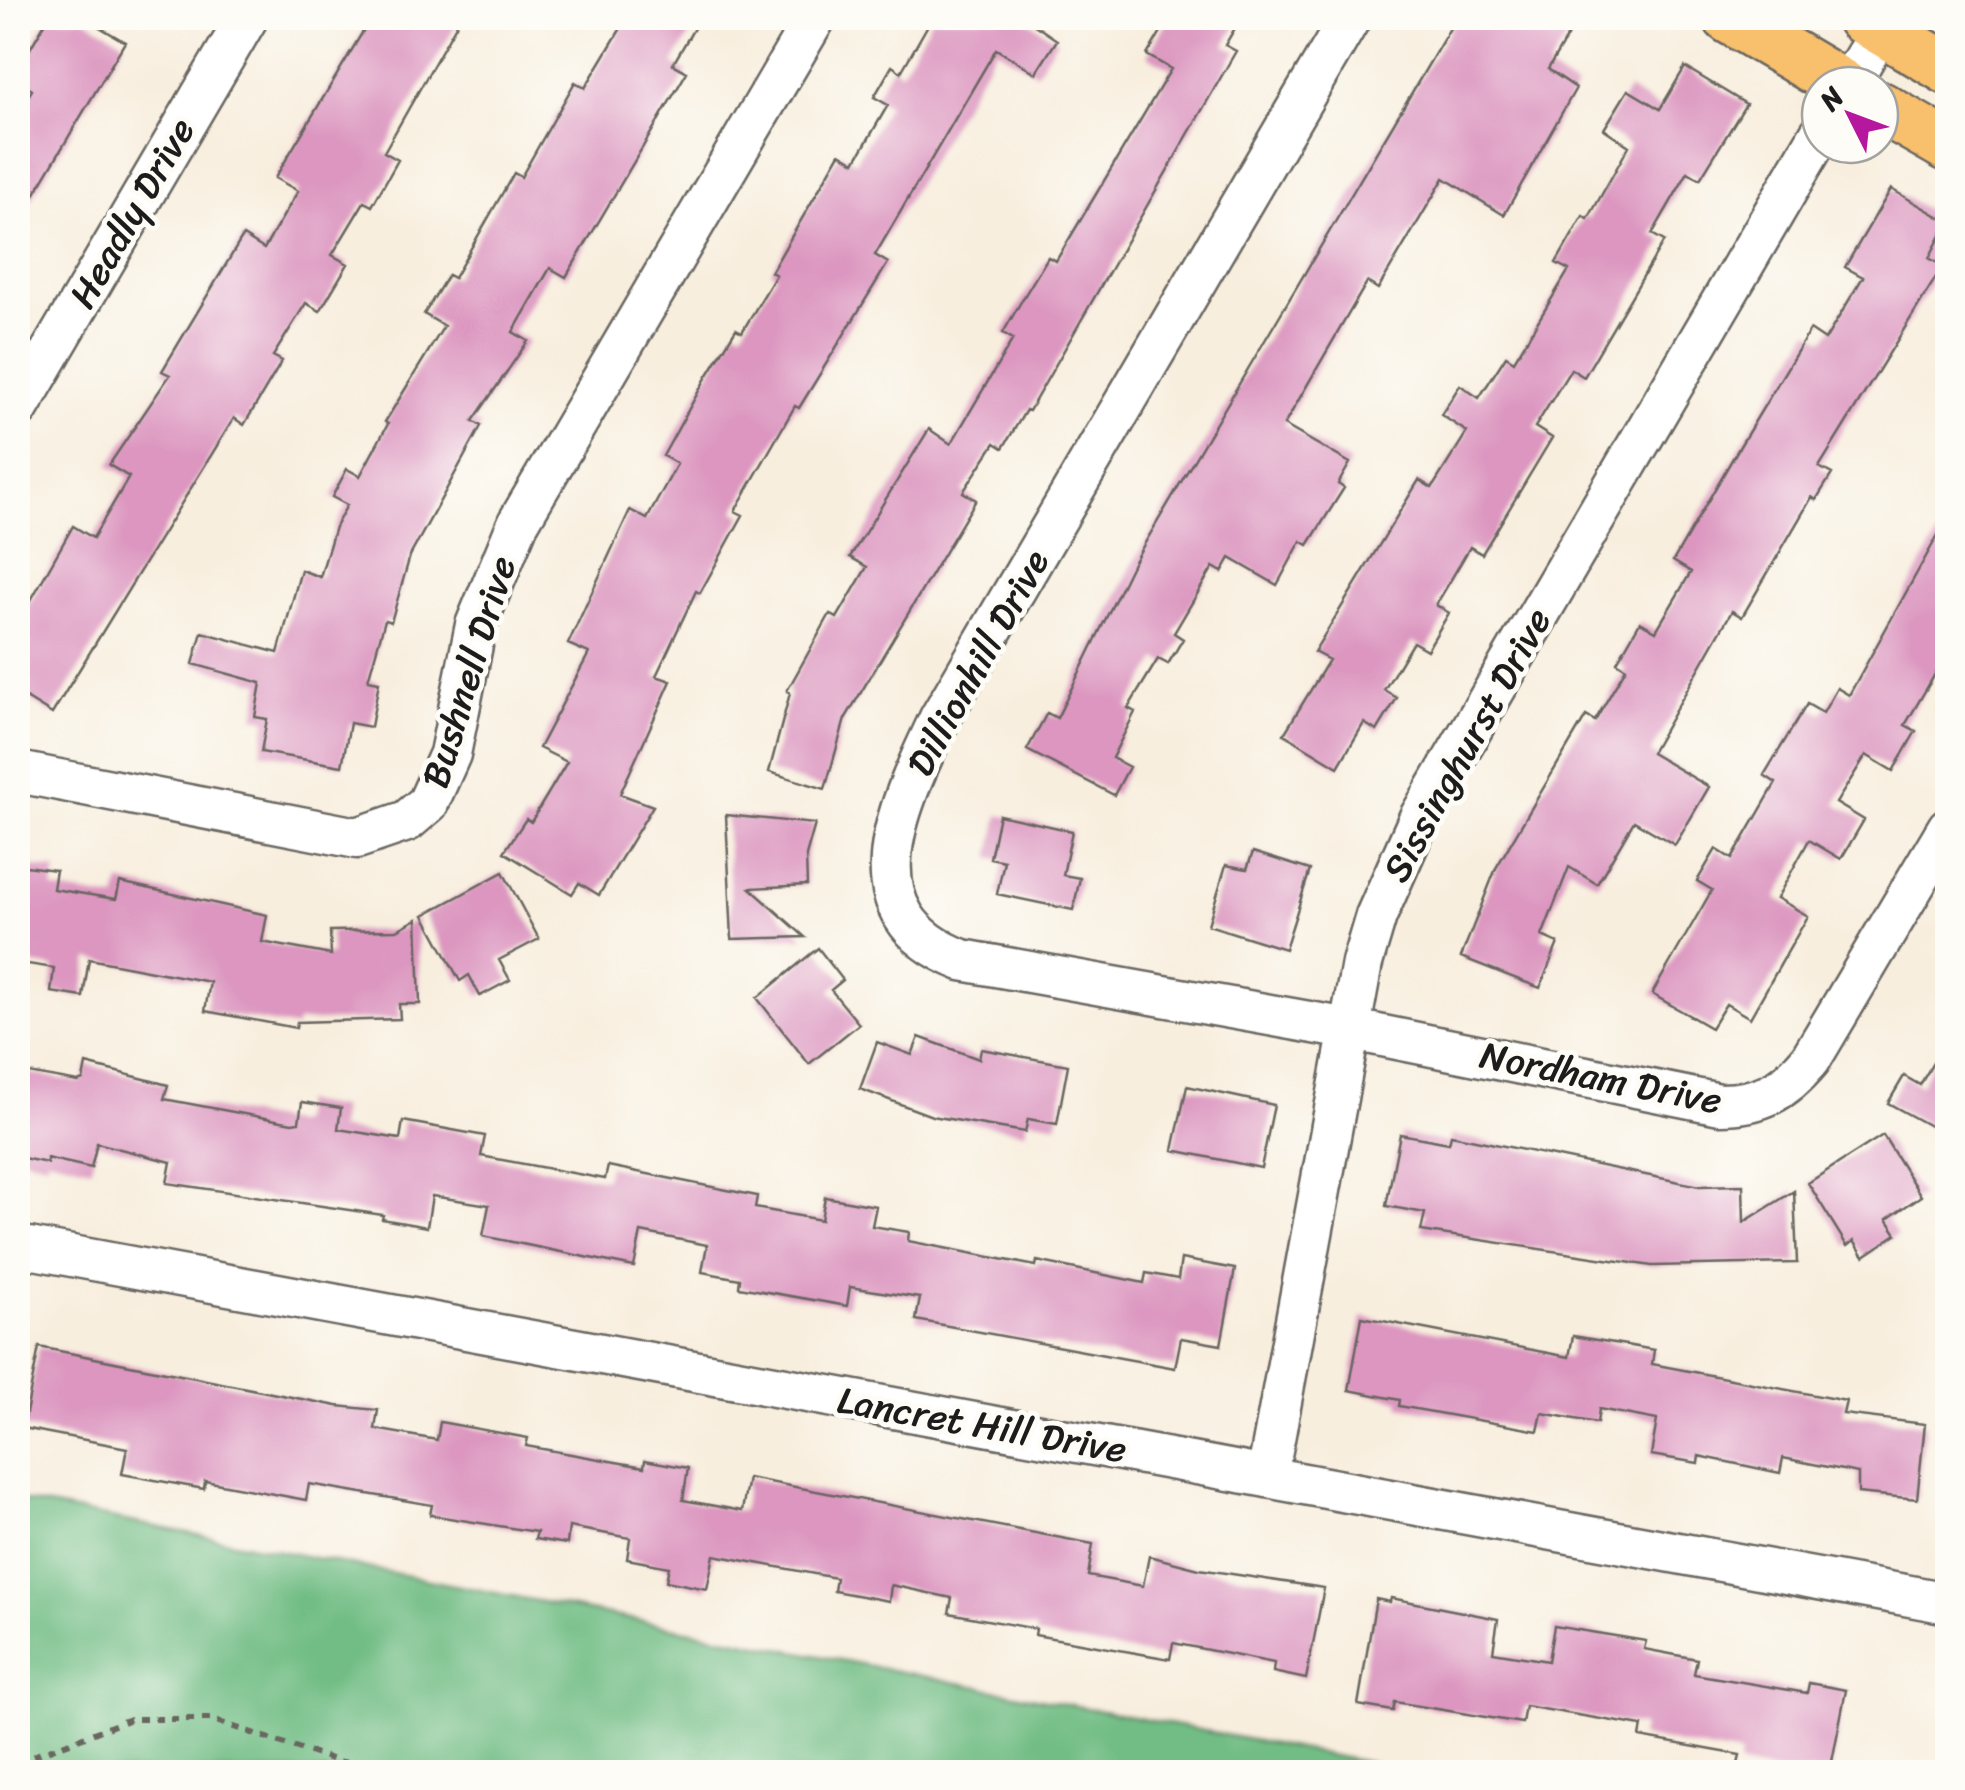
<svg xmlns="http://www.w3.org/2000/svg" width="1965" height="1790" font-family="Sriracha,sans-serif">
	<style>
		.forest { fill: #72bd85; stroke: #476c50; stroke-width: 2.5 }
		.building { fill: #dc96c0 }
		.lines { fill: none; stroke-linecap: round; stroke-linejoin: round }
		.minor-casing { stroke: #696660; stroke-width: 45 }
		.major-casing { stroke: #696660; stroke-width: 55 }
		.path { stroke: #696660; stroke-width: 6; stroke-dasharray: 8 8; stroke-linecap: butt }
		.minor { stroke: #fff; stroke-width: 40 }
		.major { stroke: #f8bf6c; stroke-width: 50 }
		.labels { text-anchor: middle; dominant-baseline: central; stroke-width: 10; stroke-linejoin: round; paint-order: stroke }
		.street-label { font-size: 38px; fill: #1c1c1c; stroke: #fdfcf7 }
	</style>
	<rect width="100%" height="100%" fill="#fdfcf7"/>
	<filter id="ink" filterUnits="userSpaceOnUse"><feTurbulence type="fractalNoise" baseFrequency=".01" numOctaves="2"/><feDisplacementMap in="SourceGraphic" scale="20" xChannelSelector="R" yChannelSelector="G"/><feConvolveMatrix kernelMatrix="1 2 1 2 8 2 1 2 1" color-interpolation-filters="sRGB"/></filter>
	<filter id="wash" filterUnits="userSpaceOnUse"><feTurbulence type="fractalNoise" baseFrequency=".0048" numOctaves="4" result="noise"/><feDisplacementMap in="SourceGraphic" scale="40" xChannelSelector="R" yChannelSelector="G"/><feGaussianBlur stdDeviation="2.25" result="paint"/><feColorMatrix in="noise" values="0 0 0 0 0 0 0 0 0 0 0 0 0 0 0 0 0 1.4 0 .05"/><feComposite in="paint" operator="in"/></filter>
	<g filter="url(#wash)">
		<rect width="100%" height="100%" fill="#f8eede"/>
		<!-- forest -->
		<path class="forest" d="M18,1500L1416,1772H18Z"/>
		<g id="blocks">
			<!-- building -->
			<path class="building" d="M48,18H84L125,42L18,222V113L32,90L18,81V69Z
				M371,18H460L384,152L398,160L372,206L364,202L332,255L348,264L320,311L306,303L273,356L282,361L244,425L234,418L52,714L18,693V623L73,526L93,538L129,477L109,465L170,375L162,371L243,236L264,249L298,191L275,178Z
				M627,18H700L673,64L687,72L566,277L550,268L513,332L528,341L473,421L481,426L410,556L391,622L385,620L368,680L379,682L371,727L350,723L342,766L261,752L267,719L255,717L261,683L193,664L202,632L278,653L301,570L320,577L335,527L347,505L332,497L347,469L360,476L388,424L385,422L444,326L424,314L448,275L454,278L514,173L521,177L575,82L585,88Z
				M932,18H1024L1057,40L1036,73L996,49L875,255L888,263L799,408L795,406L735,511L743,515L700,593L696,591L656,676L671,681L620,794L653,806L599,895L579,883L572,894L504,852L526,819L531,822L567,762L539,748L589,653L568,644L630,510L647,519L677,464L663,456L706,378L736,329L742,332L776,275L771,272L840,153L855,162L888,105L874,97L892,66L901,72Z
				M1169,18H1241L1225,45L1236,51L1029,411L1026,410L1003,448L995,443L963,492L976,500L845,719L825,789L769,772L790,693L787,691L830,614L837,618L867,567L850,557L929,429L951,444L1013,339L1003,333L1022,300L1048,257L1056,261L1171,69L1147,55Z
				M1456,18H1578L1548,69L1576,88L1504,215L1444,178L1378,289L1367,282L1284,425L1350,463L1338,484L1344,488L1308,545L1301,541L1277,585L1230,558L1222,572L1213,567L1174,633L1183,639L1168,664L1158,659L1128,708L1135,712L1112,758L1129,767L1114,795L1027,750L1047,713L1057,718L1133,563Z
				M1685,67L1746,104L1700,179L1688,172L1652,234L1664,241L1584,377L1571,369L1535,427L1552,438L1482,554L1470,547L1436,605L1449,613L1427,650L1413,642L1384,690L1397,698L1377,731L1364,723L1338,767L1284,734L1329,660L1314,652L1419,480L1432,488L1467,432L1441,415L1460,385L1479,398L1506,356L1514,361L1569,270L1556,263L1583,216L1588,219L1629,146L1604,129L1628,90L1660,109Z
				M1891,189L1948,222L1929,258L1943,266L1819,467L1832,474L1816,500L1812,497L1742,617L1732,611L1651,753L1709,787L1675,845L1634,821L1597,884L1569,867L1542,936L1558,943L1540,988L1461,957L1496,868L1586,716L1595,721L1626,668L1617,662L1640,622L1656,631L1691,572L1673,561L1737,451L1810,330L1825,340L1863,277L1845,267Z
				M1948,517V682L1935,674L1905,725L1916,731L1893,771L1866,755L1836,803L1864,820L1841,859L1809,840L1777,898L1808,916L1750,1018L1726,1004L1711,1028L1652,994L1712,890L1697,881L1716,849L1732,859L1776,783L1764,775L1807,704L1823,713L1837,688L1849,695Z
				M726,815L815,824L806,856L807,885L750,888L805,937L732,939Z
				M999,815L1072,831L1063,875L1080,878L1073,910L997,894L1004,861L990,858Z
				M1253,852L1310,870L1285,949L1208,925L1226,865L1247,869Z
				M18,865L56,870L53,889L116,899L120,882L267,915L262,942L331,955L330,931L397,930L417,919L420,1004H399L400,1019L297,1022L296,1028L205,1011L210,982L89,959L83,997L51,992L54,968L21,963Z
				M503,872L539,939L499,960L510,980L480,996L469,975L460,981L424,915Z
				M818,948L843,980L831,990L859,1024L809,1064L757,998Z
				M919,1037L979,1059L981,1049L1068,1065L1057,1124L1028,1119L1025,1132L932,1116L860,1089L877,1042L912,1055Z
				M1948,1037V1136L1888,1103L1904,1076L1920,1085Z
				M86,1064L168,1085L164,1099L292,1123L299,1122L302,1102L341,1108L338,1129L400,1139L403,1121L485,1136L481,1156L605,1179L608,1166L757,1196L755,1208L821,1220L825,1197L876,1206L872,1226L909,1232L908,1241L1036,1266L1037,1261L1144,1283L1146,1273L1178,1279L1181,1259L1235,1269L1221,1345L1181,1338L1175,1368L916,1320L920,1298L850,1287L847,1306L739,1287L740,1279L702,1272L707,1245L641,1232L634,1267L483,1236L489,1205L432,1196L427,1227L382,1219L383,1215L167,1183L171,1162L97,1143L91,1168L47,1158V1163L18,1157V1071L78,1082L83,1080Z
				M1187,1086L1274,1105L1261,1168L1173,1150Z
				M1400,1134L1449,1143L1451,1135L1699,1186L1743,1185L1744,1222L1794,1191L1797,1263L1652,1266L1421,1231L1425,1213L1386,1206Z
				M1883,1135L1921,1196L1887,1219L1897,1234L1864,1256L1854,1241L1847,1246L1808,1183Z
				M1362,1317L1569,1357L1573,1336L1626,1345L1654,1350L1652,1364L1846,1401L1843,1414L1925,1424L1917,1499L1858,1493V1473L1783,1458L1780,1473L1699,1456L1698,1463L1651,1455L1657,1420L1599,1409L1597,1423L1542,1413L1538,1431L1399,1406L1400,1400L1349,1390Z
				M39,1347L337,1406L378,1410L375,1429L437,1440L440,1422L528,1438L526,1446L644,1467L645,1460L688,1468L683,1500L742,1511L748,1478L1093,1544L1088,1576L1143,1586L1149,1556L1199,1569L1324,1588L1306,1679L1273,1672L1274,1663L1173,1643L1170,1659L1035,1635L1036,1629L949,1613L952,1598L891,1585L889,1601L834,1591L836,1578L714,1555L707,1589L666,1581L669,1567L627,1559L630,1538L569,1527L567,1544L535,1539L537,1532L430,1515L432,1505L309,1484L306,1500L205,1481L204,1489L122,1474L127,1448L23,1428Z
				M1391,1598L1498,1619L1493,1652L1548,1661L1554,1626L1646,1641L1644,1649L1697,1659L1694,1674L1807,1693L1809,1683L1846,1690L1830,1772H1777L1738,1765L1740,1755L1640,1737L1642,1726L1525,1706L1522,1723L1395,1702L1393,1711L1358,1705L1376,1599L1390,1602Z"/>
		</g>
	</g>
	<g filter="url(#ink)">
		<use href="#blocks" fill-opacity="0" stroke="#696660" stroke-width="2.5"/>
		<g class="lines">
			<defs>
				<path id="minor" d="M1350,18L940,718C900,803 843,914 962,960L1348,1029L1720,1104C1761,1104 1784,1091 1810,1060L1948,828
					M1848,85L1888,18
					M18,408L247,18
					M18,772L357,838L407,821L428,803L450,754L476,625L518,523L815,18
					M18,1246L1948,1603
					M1267,1477L1362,963L1376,916L1420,817L1820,134"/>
				<path id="major" d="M1729,18L1842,85
					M1862,18L1948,69
					M1880,107L1948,146"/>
			</defs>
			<!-- minor casing -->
			<use href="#minor" class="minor-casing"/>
			<!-- major casing -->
			<use href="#major" class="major-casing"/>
			<!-- path -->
			<path class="path" d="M18,1762L130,1719H210L337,1761L400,1772"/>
			<!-- minor -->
			<use href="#minor" class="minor"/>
			<!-- major -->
			<use href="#major" class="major"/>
		</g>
	</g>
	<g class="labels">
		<!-- street labels -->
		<g class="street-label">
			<text transform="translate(132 213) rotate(-60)">Headly Drive</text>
			<text transform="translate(978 663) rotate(-61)">Dillionhill Drive</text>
			<text transform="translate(469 672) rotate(-73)">Bushnell Drive</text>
			<text transform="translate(1467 745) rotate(-61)">Sissinghurst Drive</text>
			<text transform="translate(1601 1078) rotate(11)">Nordham Drive</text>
			<text transform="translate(982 1425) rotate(10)">Lancret Hill Drive</text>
		</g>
	</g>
	<!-- margin -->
	<rect width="1965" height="1790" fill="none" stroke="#fdfcf7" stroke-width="60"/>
	<!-- north arrow -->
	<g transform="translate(1850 115) rotate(312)"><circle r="48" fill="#fdfcf7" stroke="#a3a29f" stroke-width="2.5"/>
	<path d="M0-8L18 38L0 25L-18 38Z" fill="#b5179e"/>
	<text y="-15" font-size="28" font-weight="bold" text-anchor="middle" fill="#1c1c1c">N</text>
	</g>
</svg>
